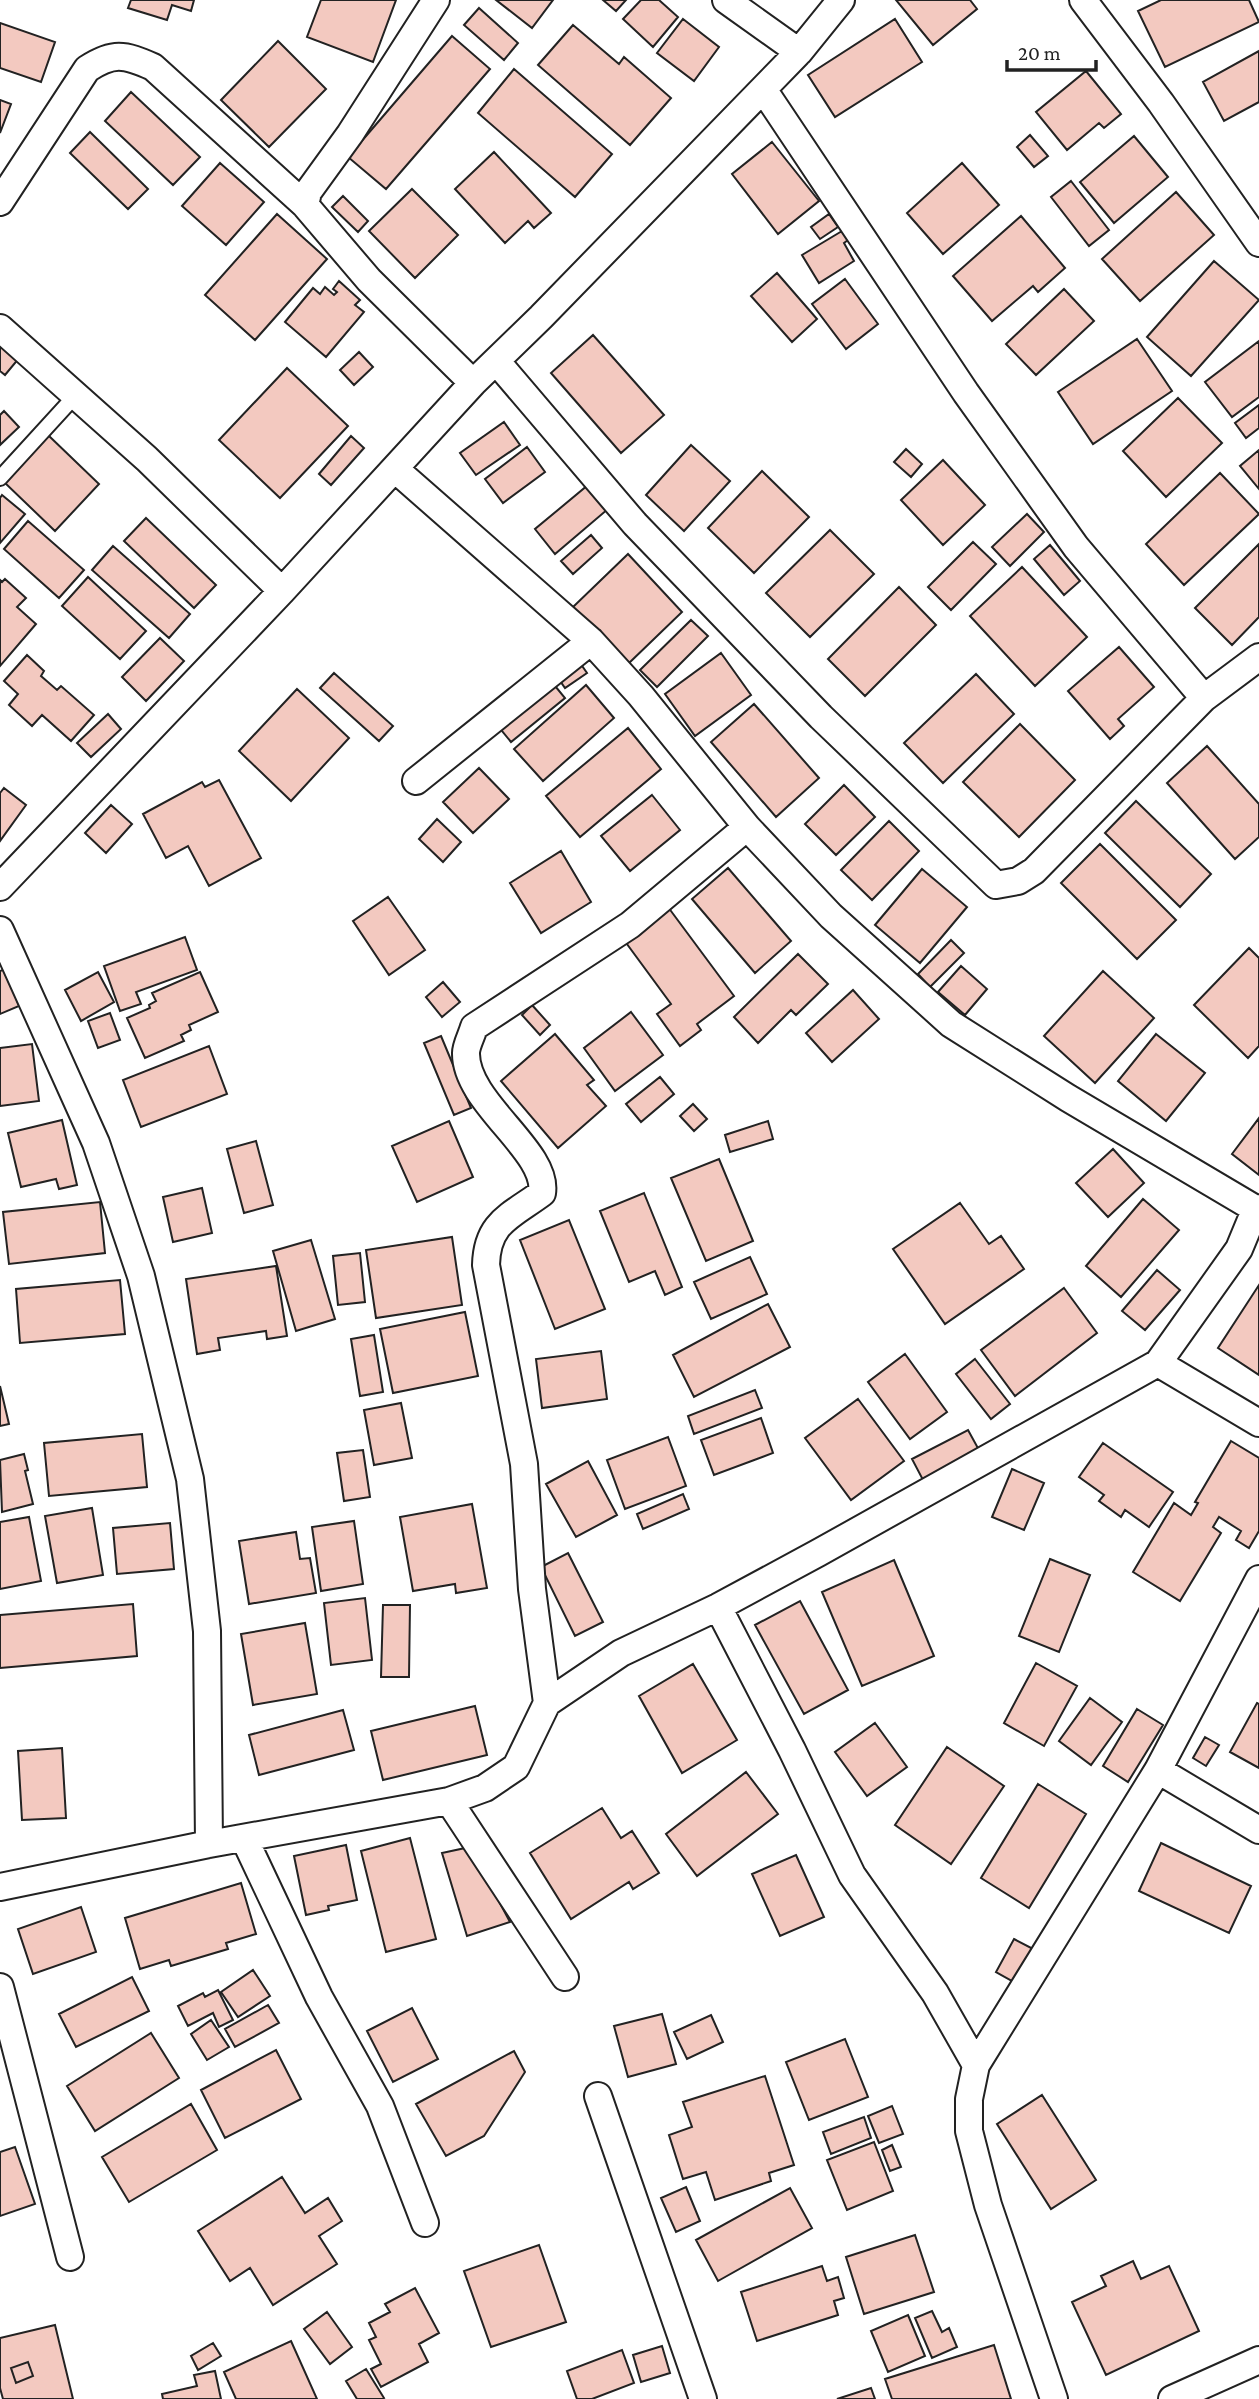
<svg xmlns="http://www.w3.org/2000/svg" width="1259" height="2399" font-family="'Crimson Pro',serif">
	<style>
		.building { fill: #f3c9c0; stroke: #222; stroke-width: 2; fill-rule: evenodd }
		.lines { fill: none; stroke-linecap: round; stroke-linejoin: round }
		.lane-casing { stroke: #222; stroke-width: 18 }
		.street-casing { stroke: #222; stroke-width: 30 }
		.lane { stroke: #fff; stroke-width: 14 }
		.street { stroke: #fff; stroke-width: 26 }
	</style>
	<rect width="100%" height="100%" fill="#fff"/>
	<!-- building -->
	<path class="building" d="M131,0H194L191,11L172,5L167,20L128,8Z
		M321,0H396L373,62L307,37Z
		M496,0H553L532,28Z
		M603,0H626L616,11Z
		M641,0H659L678,17L653,47L623,19Z
		M896,0H970L977,9L933,45Z
		M1161,0H1249L1259,22L1165,67L1138,11Z
		M479,8L518,43L504,60L464,25Z
		M683,19L719,47L694,81L657,53Z
		M895,19L922,62L835,117L808,75Z
		M0,23L55,42L41,82L0,68Z
		M573,25L619,64L624,57L671,98L630,145L538,65Z
		M452,36L490,69L386,189L348,157Z
		M278,41L326,89L269,147L221,100Z
		M1259,51V102L1224,121L1203,82Z
		M514,69L612,154L575,197L478,113Z
		M1086,71L1121,114L1104,128L1099,123L1067,150L1036,112Z
		M131,92L200,157L173,185L105,121Z
		M0,100L11,104L0,133Z
		M90,132L148,189L128,209L70,153Z
		M1030,135L1048,156L1034,167L1017,147Z
		M1134,136L1168,177L1114,223L1080,182Z
		M772,142L819,201L778,234L732,174Z
		M494,152L551,213L534,228L528,221L505,243L455,189Z
		M220,163L264,202L226,245L182,206Z
		M962,163L999,205L943,254L907,213Z
		M1071,181L1109,230L1089,246L1051,197Z
		M412,189L458,235L415,278L369,231Z
		M1176,192L1214,235L1140,301L1102,259Z
		M343,196L368,221L358,232L332,207Z
		M277,214L327,259L255,340L205,295Z
		M829,214L838,227L820,239L811,227Z
		M1021,216L1065,268L1038,292L1033,286L992,321L953,276Z
		M842,231L848,240L844,243L854,261L819,283L802,255Z
		M1214,261L1259,300L1191,376L1147,337Z
		M777,273L817,319L792,342L751,296Z
		M845,279L878,324L846,349L812,304Z
		M339,281L360,300L355,305L364,312L326,357L285,322L313,288L320,294L325,287L334,295L337,292L333,289Z
		M1064,289L1094,321L1036,375L1006,344Z
		M593,335L664,415L621,453L551,373Z
		M1137,339L1172,391L1093,444L1058,392Z
		M1259,341V397L1232,417L1205,382Z
		M0,342L20,357L5,375L0,371Z
		M359,352L373,367L354,385L340,370Z
		M287,368L348,426L280,498L219,440Z
		M1178,398L1222,443L1166,497L1123,451Z
		M1259,405V428L1246,438L1235,423Z
		M4,411L19,427L0,445V415Z
		M504,422L520,445L476,475L460,453Z
		M48,435L99,484L55,531L4,482Z
		M351,436L364,448L331,485L319,474Z
		M691,445L730,481L684,531L646,495Z
		M527,447L545,472L503,503L485,479Z
		M906,449L922,464L911,477L894,462Z
		M1259,450V489L1240,466Z
		M943,460L985,505L943,545L901,500Z
		M762,471L809,517L754,573L708,528Z
		M1220,473L1259,514L1184,585L1146,544Z
		M588,485L608,509L555,554L535,529Z
		M2,495L25,514L0,543V498Z
		M1027,514L1044,532L1010,566L992,547Z
		M146,518L216,585L194,608L124,541Z
		M28,521L84,570L59,598L4,549Z
		M830,530L874,574L810,637L766,593Z
		M591,535L602,548L573,574L561,561Z
		M973,542L996,564L951,610L928,587Z
		M1259,544V617L1232,645L1195,608Z
		M1050,545L1080,581L1064,595L1034,559Z
		M113,546L190,614L169,638L92,570Z
		M628,554L682,612L628,664L573,607Z
		M1022,567L1087,637L1035,686L970,616Z
		M88,577L146,631L120,659L62,606Z
		M5,579L26,598L17,607L36,624L0,666V580L2,582Z
		M899,587L936,625L865,696L828,659Z
		M691,620L708,636L657,687L640,670Z
		M160,638L184,661L146,701L122,677Z
		M1119,647L1154,687L1118,719L1124,726L1110,739L1068,691Z
		M721,653L751,695L695,736L665,694Z
		M27,655L44,671L41,676L57,690L61,686L94,715L71,741L42,715L32,726L9,705L18,694L4,681Z
		M578,660L587,673L565,688L556,675Z
		M334,673L393,726L379,741L320,688Z
		M976,674L1014,714L943,783L904,743Z
		M551,681L565,698L511,742L497,725Z
		M586,685L614,718L543,781L514,749Z
		M297,689L349,738L291,801L239,751Z
		M754,704L819,778L776,817L711,742Z
		M108,714L121,729L91,757L77,743Z
		M1020,724L1075,780L1019,837L963,782Z
		M628,728L661,769L580,837L546,796Z
		M1207,746L1259,804V837L1235,859L1167,783Z
		M479,768L509,799L473,833L443,802Z
		M219,780L261,858L209,886L188,846L166,858L143,814L202,782L205,787Z
		M844,785L875,817L836,855L805,824Z
		M4,788L26,805L0,841V793Z
		M652,795L680,830L630,871L601,836Z
		M1136,801L1211,874L1180,907L1105,833Z
		M111,805L132,824L106,853L85,833Z
		M437,819L461,842L443,862L419,839Z
		M889,821L919,851L872,900L841,870Z
		M1100,844L1176,920L1137,959L1061,883Z
		M561,851L591,902L541,933L510,883Z
		M728,868L791,941L755,973L692,899Z
		M922,869L967,907L920,963L875,925Z
		M388,897L425,950L389,975L353,921Z
		M668,907L734,996L697,1024L701,1030L680,1046L657,1014L671,1004L624,940Z
		M185,937L197,970L136,992L141,1004L120,1011L104,966Z
		M951,940L964,953L930,987L918,974Z
		M1249,948L1259,958V1046L1248,1058L1194,1005Z
		M798,954L828,984L796,1015L791,1010L758,1043L734,1017Z
		M961,966L987,989L965,1015L938,992Z
		M5,969L19,1006L0,1014V971Z
		M1103,971L1154,1018L1095,1083L1044,1036Z
		M98,972L114,1002L81,1021L65,990Z
		M200,972L218,1012L189,1025L191,1030L181,1035L184,1041L145,1058L127,1018L150,1008L149,1005L156,1001L152,993Z
		M443,982L460,1002L442,1017L426,997Z
		M853,990L879,1019L832,1062L806,1033Z
		M532,1005L550,1025L540,1035L522,1015Z
		M631,1012L663,1055L615,1091L584,1048Z
		M110,1013L120,1040L98,1048L88,1021Z
		M555,1034L594,1080L587,1085L606,1106L558,1148L501,1081Z
		M1156,1034L1205,1073L1166,1121L1118,1081Z
		M441,1036L471,1108L454,1115L424,1043Z
		M32,1044L39,1101L0,1106V1048Z
		M209,1046L227,1094L141,1127L123,1080Z
		M660,1077L674,1094L641,1122L626,1104Z
		M693,1104L707,1119L694,1131L680,1116Z
		M1259,1118V1175L1232,1154Z
		M62,1120L77,1185L59,1189L56,1179L21,1187L8,1133Z
		M449,1121L473,1177L417,1202L392,1146Z
		M768,1121L773,1139L730,1152L725,1135Z
		M256,1141L273,1205L244,1213L227,1149Z
		M1113,1149L1144,1183L1108,1217L1076,1183Z
		M719,1159L753,1241L706,1261L671,1178Z
		M202,1188L212,1233L173,1242L163,1197Z
		M644,1193L682,1287L665,1295L655,1271L629,1282L600,1211Z
		M1143,1199L1179,1230L1121,1297L1086,1266Z
		M100,1202L105,1253L9,1264L3,1212Z
		M960,1203L989,1244L1001,1236L1024,1269L945,1324L893,1249Z
		M569,1220L605,1309L555,1329L520,1240Z
		M452,1237L462,1305L376,1318L366,1250Z
		M311,1240L335,1319L296,1331L273,1251Z
		M360,1253L365,1302L338,1305L333,1256Z
		M750,1257L767,1294L711,1319L694,1282Z
		M276,1266L287,1336L267,1339L266,1331L218,1338L220,1350L197,1354L186,1279Z
		M1157,1270L1180,1290L1145,1330L1122,1311Z
		M120,1280L125,1334L20,1343L16,1289Z
		M1259,1285V1375L1218,1348Z
		M1064,1288L1097,1333L1015,1396L981,1350Z
		M768,1304L790,1347L694,1397L673,1355Z
		M465,1312L478,1376L393,1393L380,1329Z
		M374,1335L383,1392L360,1396L351,1339Z
		M601,1351L607,1399L542,1408L536,1359Z
		M905,1354L947,1412L910,1439L868,1382Z
		M975,1359L1010,1404L991,1419L956,1374Z
		M0,1386L9,1424L0,1426Z
		M755,1390L762,1408L694,1434L688,1416Z
		M858,1399L904,1461L851,1500L805,1438Z
		M401,1403L412,1458L374,1465L364,1410Z
		M761,1418L773,1453L714,1475L701,1440Z
		M968,1430L979,1450L923,1480L912,1459Z
		M142,1434L147,1487L49,1496L44,1443Z
		M668,1437L686,1486L625,1509L607,1460Z
		M1231,1441L1259,1458V1531L1249,1548L1236,1540L1241,1531L1219,1517L1213,1527L1221,1533L1180,1601L1133,1572L1174,1503L1191,1515L1198,1503L1195,1502Z
		M1103,1443L1173,1492L1149,1527L1125,1510L1121,1517L1099,1501L1104,1495L1079,1477Z
		M363,1450L370,1497L344,1501L337,1453Z
		M24,1454L28,1470L25,1471L33,1504L2,1512L0,1460Z
		M588,1461L617,1515L576,1537L546,1484Z
		M1012,1469L1044,1483L1024,1530L992,1517Z
		M683,1494L689,1509L643,1529L637,1514Z
		M472,1504L487,1588L456,1593L455,1584L413,1591L400,1517Z
		M92,1508L103,1575L57,1583L45,1516Z
		M29,1517L41,1581L0,1589V1522Z
		M354,1521L363,1584L321,1591L312,1527Z
		M170,1523L174,1569L117,1574L113,1528Z
		M296,1532L300,1559L310,1558L316,1593L249,1604L239,1541Z
		M568,1553L603,1622L575,1636L541,1567Z
		M1050,1559L1090,1575L1059,1652L1019,1636Z
		M894,1560L934,1656L862,1686L822,1592Z
		M365,1598L372,1660L331,1665L324,1603Z
		M800,1601L848,1690L804,1714L755,1625Z
		M133,1604L137,1656L0,1668V1615Z
		M383,1605H410L409,1677H381Z
		M305,1623L317,1694L253,1705L241,1634Z
		M1036,1663L1077,1686L1044,1746L1004,1723Z
		M693,1664L737,1740L682,1773L639,1696Z
		M1090,1698L1122,1722L1091,1765L1059,1741Z
		M1257,1703L1259,1704V1768L1230,1752Z
		M475,1706L487,1755L383,1780L371,1731Z
		M1137,1709L1163,1725L1128,1782L1103,1766Z
		M343,1710L354,1750L259,1775L249,1735Z
		M875,1723L907,1767L867,1796L835,1752Z
		M1205,1737L1219,1745L1206,1766L1193,1758Z
		M947,1747L1004,1786L951,1864L895,1825Z
		M62,1748L66,1818L22,1820L18,1751Z
		M746,1772L778,1814L697,1876L666,1834Z
		M1038,1784L1086,1814L1029,1908L981,1878Z
		M602,1808L621,1838L632,1831L659,1873L633,1889L629,1882L571,1919L530,1853Z
		M410,1838L436,1939L386,1952L361,1851Z
		M1161,1843L1251,1886L1229,1933L1139,1891Z
		M346,1845L357,1900L328,1906L329,1910L306,1915L294,1856Z
		M470,1847L510,1922L467,1936L442,1853Z
		M796,1855L824,1917L780,1936L752,1874Z
		M241,1883L256,1934L226,1943L228,1949L171,1966L169,1960L140,1969L125,1918Z
		M81,1907L96,1952L33,1974L18,1929Z
		M1014,1939L1037,1951L1019,1985L996,1972Z
		M253,1970L270,1996L238,2017L221,1992Z
		M132,1977L149,2011L76,2047L59,2014Z
		M218,1990L233,2020L219,2027L213,2013L188,2026L178,2006L203,1993L205,1997Z
		M268,2005L279,2023L235,2047L225,2029Z
		M412,2008L438,2059L393,2082L367,2031Z
		M662,2014L676,2064L628,2077L614,2026Z
		M711,2015L723,2042L687,2059L674,2032Z
		M211,2020L229,2047L207,2060L191,2034Z
		M151,2033L179,2078L95,2131L67,2086Z
		M845,2039L868,2097L809,2120L786,2062Z
		M276,2050L301,2099L225,2138L201,2090Z
		M514,2051L525,2072L484,2136L446,2156L416,2104Z
		M765,2076L794,2165L769,2173L771,2181L715,2200L706,2172L683,2179L669,2135L692,2127L683,2102Z
		M1042,2095L1096,2180L1051,2209L997,2124Z
		M191,2104L217,2150L129,2202L102,2157Z
		M892,2106L903,2134L879,2143L868,2116Z
		M864,2117L871,2138L831,2154L823,2132Z
		M874,2142L893,2191L847,2210L827,2160Z
		M892,2145L901,2167L890,2171L882,2150Z
		M15,2147L35,2204L0,2216V2152Z
		M282,2177L305,2213L328,2198L342,2221L319,2236L337,2264L273,2305L250,2268L230,2281L198,2231Z
		M686,2187L700,2221L676,2232L661,2198Z
		M790,2188L812,2228L718,2281L696,2240Z
		M915,2235L934,2292L864,2314L846,2257Z
		M539,2245L566,2322L491,2347L464,2271Z
		M1133,2261L1141,2279L1169,2266L1199,2331L1106,2375L1072,2302L1106,2286L1101,2276Z
		M822,2266L827,2281L838,2277L844,2298L834,2301L838,2315L757,2341L741,2292Z
		M415,2288L439,2333L419,2344L428,2362L381,2387L371,2369L381,2364L369,2340L376,2337L369,2323L390,2312L385,2304Z
		M932,2311L942,2332L949,2328L957,2347L932,2358L915,2318Z
		M327,2312L352,2347L330,2364L304,2329Z
		M908,2315L925,2356L888,2372L871,2331Z
		M55,2325L73,2399H3L0,2388V2338ZM28,2362L33,2376L16,2383L11,2368Z
		M291,2341L317,2399H236L224,2372Z
		M213,2343L221,2356L198,2370L191,2356Z
		M994,2345L1011,2399H892L885,2379Z
		M662,2346L670,2373L641,2382L633,2355Z
		M622,2350L634,2383L592,2399H577L567,2371Z
		M28,2362L33,2376L16,2383L11,2368Z
		M366,2369L384,2398L382,2399H357L346,2381Z
		M215,2371L221,2399H163L162,2394L197,2386L194,2375Z
		M871,2388L875,2399H837Z"/>
	<g class="lines">
		<defs>
			<path id="lane" d="M0,478L75,396"/>
			<path id="street" d="M726,0L799,52
				M1083,0L1161,103L1259,243
				M763,89L966,393L1076,547L1204,698
				M0,202L87,69C113,52 124,54 153,67L305,205L369,280L473,383
				M305,205L308,192L350,134L436,0
				M0,328L147,459L282,591
				M497,362L635,524L821,717L996,885L1018,881L1034,871L1204,698L1259,657
				M395,469L591,641L641,696L747,827L831,916L951,1024L1068,1098L1259,1211
				M416,781L591,641
				M0,887L282,591L473,383L541,317L799,52L841,0
				M0,930L96,1143L141,1276L190,1479L207,1631L209,1844
				M1158,1363L1259,1423
				M718,1607L792,1750L852,1875L935,1993L976,2065
				M547,1703L532,1589L524,1464L486,1265C487,1222 511,1216 542,1193C549,1151 465,1103 466,1053C466,1045 472,1035 474,1027L630,925L747,827
				M1158,1770L1259,1830
				M449,1801L565,1977
				M244,1838L319,1997L380,2106L425,2223
				M0,1887L209,1844L449,1801L485,1788L516,1767L547,1703L621,1653L718,1607L818,1553L1158,1363L1239,1249L1256,1208
				M0,1987L70,2257
				M598,2096L703,2399
				M1054,2399L988,2205L969,2131V2099L976,2065L1158,1770L1259,1579
				M1172,2399L1259,2360"/>
		</defs>
		<!-- lane casing -->
		<use href="#lane" class="lane-casing"/>
		<!-- street casing -->
		<use href="#street" class="street-casing"/>
		<!-- lane -->
		<use href="#lane" class="lane"/>
		<!-- street -->
		<use href="#street" class="street"/>
	</g>
	<!-- scale -->
	<path d="M1007 60v10h89v-10" fill="none" stroke="#222222" stroke-width="3.5"/>
	<text x="1018" y="60" font-size="21" fill="#222222" stroke="#ffffff" stroke-width="5" paint-order="stroke">20 m</text>
</svg>
